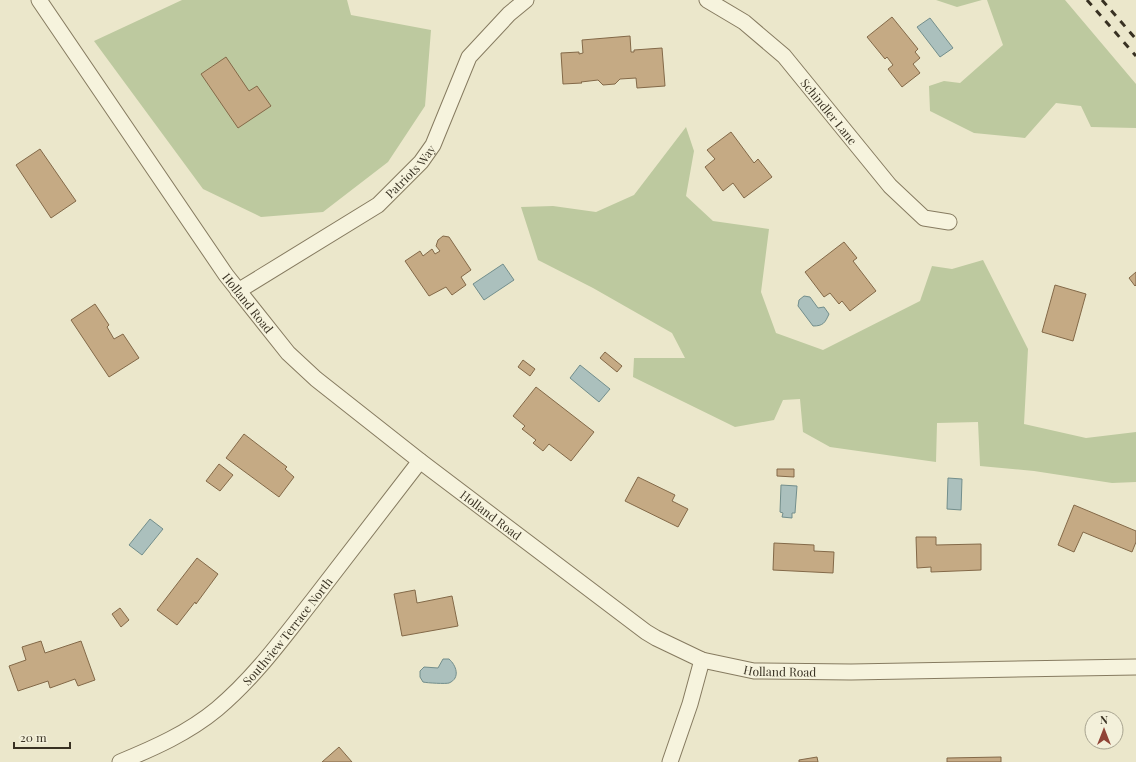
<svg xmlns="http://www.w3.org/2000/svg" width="1136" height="762" font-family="'Playfair Display',serif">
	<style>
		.green { fill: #bdc99f }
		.water { fill: #abc0bd; stroke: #728e8c }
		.building { fill: #c5aa84; stroke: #836948 }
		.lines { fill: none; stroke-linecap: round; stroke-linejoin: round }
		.minor-casing { stroke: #867b60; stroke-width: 17 }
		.minor { stroke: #f6f3dd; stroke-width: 15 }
		.rail { stroke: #383122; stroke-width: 3; stroke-dasharray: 7 7; stroke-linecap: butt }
		.labels { text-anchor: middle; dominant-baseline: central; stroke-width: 4; stroke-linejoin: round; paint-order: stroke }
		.street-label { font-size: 12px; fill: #383122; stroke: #f3f0da }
	</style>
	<rect width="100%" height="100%" fill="#ebe7cb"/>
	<!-- green -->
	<path class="green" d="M182,0H347L351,15L431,30L425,106L388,162L323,212L261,217L203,189L94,41Z
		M936,0H982L957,7Z
		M987,0H1065L1136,84V128L1091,127L1081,106L1056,103L1025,138L974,133L930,111L929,86L944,81L960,83L1003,45Z
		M686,127L694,151L686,196L713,221L769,229L761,292L776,333L823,350L920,301L932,266L952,269L983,260L1028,349L1024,424L1086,438L1136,432V482L1112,483L1034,471L980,466L978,422L937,423L936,462L830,447L803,432L800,399L783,400L774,420L735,427L633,377L634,358H685L672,333L593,288L538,260L521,207L553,206L596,212L634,195Z"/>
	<!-- water -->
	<path class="water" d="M930,18L953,48L940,57L917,27Z
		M503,264L514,280L484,300L473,284Z
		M804,296L810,297L818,308L824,307L829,314C825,323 823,326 813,326L798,306L799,300Z
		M580,365L610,389L599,402L570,378Z
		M948,478L962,479L961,510L947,509Z
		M781,485L797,486L795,513H792V518L782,517L783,513L780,512Z
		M150,519L163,529L142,555L129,545Z
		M443,659H449C456,665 461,678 449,683C446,684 427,683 423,682L420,677V671L424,667L438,668Z"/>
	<!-- building -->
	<path class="building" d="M892,17L918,49L915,52L920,58L913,64L920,73L902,87L888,69L893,65L887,57L885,59L867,37Z
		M630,36L631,52H634V50L662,48L665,86L637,88L636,78L620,79L615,84L603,85L598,80L581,82L582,83L563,84L561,53L579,52V54L583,53L582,40Z
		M226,57L249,91L257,86L271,106L238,128L201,74Z
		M731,132L754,163L758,159L772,177L744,198L733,183L723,191L705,167L715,159L707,150Z
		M40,149L76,201L51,218L16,165Z
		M443,236L449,237L471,270L461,277L466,285L452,295L446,287L429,296L405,261L420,251L423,256L432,249L435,254L440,251L436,246L438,240Z
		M844,242L857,258L853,261L876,291L850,311L842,301L839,304L830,293L824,297L805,272Z
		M1136,272V285L1135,286L1129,278Z
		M1055,285L1086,294L1073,341L1042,332Z
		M95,304L109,325L107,327L114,339L123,334L139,358L109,377L71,320Z
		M605,352L622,366L617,372L600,358Z
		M523,360L535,369L530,376L518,367Z
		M536,387L594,432L571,461L549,444L543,451L533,443L536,440L522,429L525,426L513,416Z
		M244,434L287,467L285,469L294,477L279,497L226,458Z
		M219,464L233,475L220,491L206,481Z
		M777,469H794V477L777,476Z
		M638,477L675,495L672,501L688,509L678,527L625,501Z
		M1074,505L1136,531V542L1132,552L1083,532L1074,552L1058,545Z
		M916,537H936V545L981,544V570L931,572V567L917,568Z
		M774,543L814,545V551L834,552L833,573L773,570Z
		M197,558L218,574L196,604L195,602L177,625L157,610Z
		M415,590L417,603L452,596L458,626L402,636L394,594Z
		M120,608L129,620L121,627L112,614Z
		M41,641L45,653L81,641L95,680L78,686L75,679L50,688L48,681L18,691L9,666L26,660L22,647Z
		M339,747L352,762H322Z
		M817,757L818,762H799V760Z
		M1001,757V762H947V758Z"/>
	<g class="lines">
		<defs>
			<g id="minor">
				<path id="s1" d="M39,0L226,275L288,353L316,379L420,461L646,632L656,638L702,660L754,671L851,672L1136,667"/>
				<path id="s2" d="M707,0L744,22L784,56L890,186L924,218L949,222"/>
				<path id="s3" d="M238,291L378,205L421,162L433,145L469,57L509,14L526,0"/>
				<path id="s4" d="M120,762C154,748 188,733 217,709C255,677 283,638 313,600C349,553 385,507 420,461"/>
				<path d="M670,762L690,704L702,660"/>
			</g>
		</defs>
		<!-- minor casing -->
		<use href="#minor" class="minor-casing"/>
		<!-- minor -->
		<use href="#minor" class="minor"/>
		<!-- rail -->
		<path class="rail" d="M1087,0L1136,56
			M1102,0L1136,39"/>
	</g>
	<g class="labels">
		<!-- street labels -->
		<g class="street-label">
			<text stroke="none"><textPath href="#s2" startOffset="167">Schindler Lane</textPath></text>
			<text stroke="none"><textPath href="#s3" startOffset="211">Patriots Way</textPath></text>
			<text stroke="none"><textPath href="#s1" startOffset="368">Holland Road</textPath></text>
			<text stroke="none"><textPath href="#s1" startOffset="692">Holland Road</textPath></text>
			<text stroke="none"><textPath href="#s4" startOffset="216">Southview Terrace North</textPath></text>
			<text stroke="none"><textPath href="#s1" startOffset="1028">Holland Road</textPath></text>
		</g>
	</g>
	<!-- north arrow -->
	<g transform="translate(1104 730)"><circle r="19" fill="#f3f0da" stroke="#a8a490"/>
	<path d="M0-3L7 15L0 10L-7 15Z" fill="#904436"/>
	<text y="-6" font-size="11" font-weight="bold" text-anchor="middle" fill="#383122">N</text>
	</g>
	<!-- scale -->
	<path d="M14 742v6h56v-6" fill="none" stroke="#383122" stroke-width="2"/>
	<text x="20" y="742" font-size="12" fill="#383122" stroke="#f3f0da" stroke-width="3" paint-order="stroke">20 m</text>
</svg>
